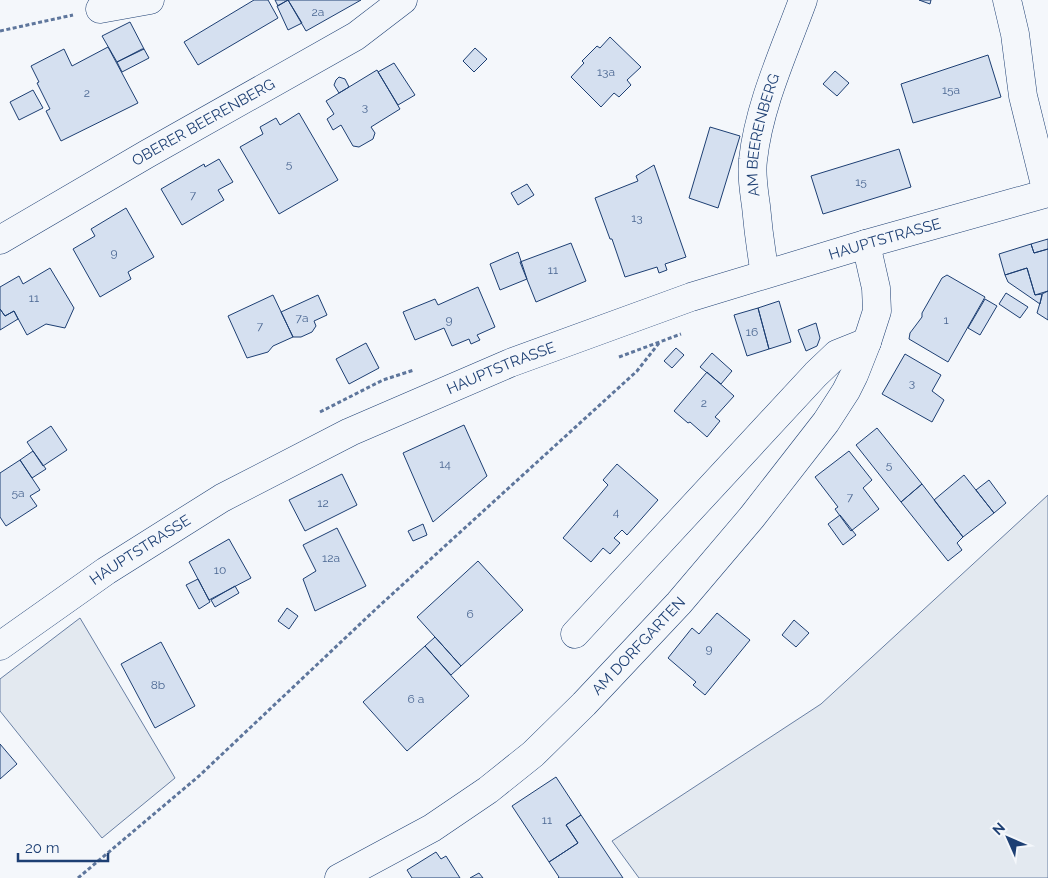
<svg xmlns="http://www.w3.org/2000/svg" width="1048" height="878" font-family="Raleway,sans-serif">
	<style>
		.green { fill: #e3e9f0; stroke: #687fa3 }
		.building { fill: #d5e0f0; stroke: #1d3f73 }
		.lines { fill: none; stroke-linecap: round; stroke-linejoin: round }
		.minor-casing { stroke: #1d3f73; stroke-width: 29 }
		.major-casing { stroke: #1d3f73; stroke-width: 29 }
		.path { stroke: #5e769c; stroke-width: 3; stroke-dasharray: 4 2.5; stroke-linecap: butt }
		.minor { stroke: #f4f7fb; stroke-width: 28 }
		.major { stroke: #f4f7fb; stroke-width: 28 }
		.labels { text-anchor: middle; dominant-baseline: central; stroke-width: 4; stroke-linejoin: round; paint-order: stroke }
		.number-label { font-size: 12px; fill: #4b6792 }
		.street-label { font-size: 15px; fill: #1d3f73; stroke: #f4f7fb }
	</style>
	<rect width="100%" height="100%" fill="#f4f7fb"/>
	<!-- green -->
	<path class="green" d="M1048,495V878H639L612,841L821,704Z
		M80,618L175,778L102,838L0,711V679Z"/>
	<!-- building -->
	<path class="building" d="M254,0H268L278,18L198,65L184,42Z
		M275,0H288L278,6Z
		M288,0H361L306,31Z
		M288,0L302,23L288,30L277,6Z
		M919,0H931L930,4Z
		M130,22L144,49L117,62L102,36Z
		M610,37L641,67L627,80L631,85L619,97L614,93L601,107L571,77L584,63L582,61L597,46L600,48Z
		M108,47L138,103L61,141L46,111L50,109L37,83L39,82L31,66L64,49L72,66Z
		M475,48L487,59L474,72L463,61Z
		M142,49H144L149,58L122,72L117,62Z
		M988,55L1001,97L913,123L901,84Z
		M394,63L415,95L398,105L378,72Z
		M377,70L400,109L371,127L375,133L373,139L359,147L353,146L341,125L333,130L327,119L334,114L326,101Z
		M835,71L849,83L837,96L823,84Z
		M339,77L345,79L349,87L339,93L334,85L336,80Z
		M33,90L43,108L19,120L10,102Z
		M299,113L338,180L279,214L240,147L263,134L260,127L276,118L280,125Z
		M710,127L740,136L718,208L689,198Z
		M899,149L911,187L823,214L811,176Z
		M219,159L233,182L218,190L224,200L182,225L161,189L204,164L205,167Z
		M654,165L686,257L665,264L667,270L659,273L657,267L625,277L612,239H610L595,198L638,181L636,176Z
		M527,184L534,195L518,205L511,193Z
		M126,208L154,257L128,272L131,279L100,297L73,249L95,236L91,229Z
		M1048,239V249L1034,253L1031,244Z
		M571,243L586,281L536,302L520,262Z
		M1031,244L1034,253L1048,249V291L1035,295L1027,268L1005,275L999,254Z
		M518,252L527,279L500,290L490,264Z
		M50,268L74,308L65,328L46,324L27,335L14,311L5,316L0,309V287L19,276L23,284Z
		M1027,268L1035,295L1042,294L1040,304L1008,282L1005,275Z
		M947,275L985,297L948,362L909,339L910,333L922,317V313L942,278Z
		M478,287L495,327L477,335L480,340L471,344L469,339L452,346L444,328L415,340L403,312L435,299L438,305Z
		M1048,291V320L1037,313L1042,296V294Z
		M1006,293L1028,307L1020,318L999,304Z
		M273,295L293,337L273,346L268,352L247,358L228,316Z
		M318,295L327,315L314,321L316,326L312,332L301,337H293L281,312Z
		M985,299L997,306L980,335L968,328Z
		M779,301L791,342L769,349L758,308Z
		M758,308L769,349L747,356L734,315Z
		M0,309L5,316L14,311L18,319L0,330Z
		M816,323L820,338L817,346L806,351L798,330Z
		M366,343L379,368L349,384L336,359Z
		M676,348L684,355L672,368L664,361Z
		M712,353L732,371L721,384L700,367Z
		M905,354L941,375L932,391L944,400L932,422L882,394Z
		M707,372L734,396L715,417L720,421L707,437L690,422L688,423L674,411Z
		M464,425L487,476L433,522L403,453Z
		M51,426L67,450L43,466L27,442Z
		M877,428L922,484L901,502L856,445Z
		M33,451L46,469L32,478L20,460Z
		M849,451L872,480L863,488L879,509L851,531L835,509L838,507L815,477Z
		M20,460L40,490L30,496L37,506L6,526L0,517V473Z
		M617,464L658,500L627,535L622,530L614,538L620,543L610,554L603,548L591,562L563,538L608,485L603,480Z
		M342,474L357,505L305,531L289,500Z
		M964,475L994,513L963,537L934,500Z
		M989,480L1006,503L994,513L976,490Z
		M922,484L963,537L957,543L962,550L948,561L901,502Z
		M840,515L856,535L843,545L828,524Z
		M423,524L427,535L413,541L408,531Z
		M337,528L366,586L315,611L303,579L316,571L303,545Z
		M229,539L251,578L209,600L189,562Z
		M478,561L523,610L461,666L417,617Z
		M198,579L210,602L199,609L186,585Z
		M235,586L239,593L215,607L211,600Z
		M287,608L298,616L289,629L278,621Z
		M717,613L750,640L705,695L693,685L696,682L668,658L692,628L699,634Z
		M794,620L809,633L796,647L782,635Z
		M435,637L461,666L451,675L425,646Z
		M161,642L195,706L155,728L121,664Z
		M425,646L469,696L407,751L363,702Z
		M0,744L17,764L0,779Z
		M556,777L581,815L566,825L578,843L549,862L512,806Z
		M581,815L623,878H558L559,877L549,862L578,843L566,825Z
		M436,852L441,859L446,856L460,878H412L407,870Z
		M479,873L483,878H470Z"/>
	<g class="lines">
		<defs>
			<g id="minor">
				<path d="M1007,0L1015,34L1023,96L1047,193"/>
				<path d="M100,9L150,0"/>
				<path id="s1" d="M0,240L147,154L356,36L403,0"/>
				<path id="s2" d="M765,274C761,251 758,228 756,206C754,191 751,175 753,160C759,105 784,52 803,0"/>
				<path d="M575,634L816,374L837,354L867,342"/>
				<path id="s3" d="M339,878L432,828L488,790L533,754L584,704L679,603L752,517L826,422L846,391L854,375L867,342L877,311L876,288L866,244"/>
			</g>
			<g id="major">
				<path id="s4" d="M0,646L106,571L222,498L350,432L510,363L691,297L866,244L1048,193"/>
			</g>
		</defs>
		<!-- minor casing -->
		<use href="#minor" class="minor-casing"/>
		<!-- major casing -->
		<use href="#major" class="major-casing"/>
		<!-- path -->
		<path class="path" d="M0,31L73,15
			M619,357L681,334
			M320,412L383,380L414,370
			M78,878L199,776L377,608L637,371L659,343"/>
		<!-- minor -->
		<use href="#minor" class="minor"/>
		<!-- major -->
		<use href="#major" class="major"/>
	</g>
	<g class="labels">
		<!-- number labels -->
		<g class="number-label">
			<text x="318" y="12">2a</text>
			<text x="606" y="72">13a</text>
			<text x="951" y="90">15a</text>
			<text x="87" y="93">2</text>
			<text x="365" y="107">3</text>
			<text x="289" y="164">5</text>
			<text x="861" y="182">15</text>
			<text x="193" y="195">7</text>
			<text x="637" y="218">13</text>
			<text x="114" y="253">9</text>
			<text x="553" y="270">11</text>
			<text x="34" y="298">11</text>
			<text x="302" y="318">7a</text>
			<text x="449" y="320">9</text>
			<text x="946" y="320">1</text>
			<text x="260" y="326">7</text>
			<text x="752" y="332">16</text>
			<text x="912" y="383">3</text>
			<text x="704" y="403">2</text>
			<text x="445" y="464">14</text>
			<text x="889" y="465">5</text>
			<text x="18" y="493">5a</text>
			<text x="850" y="497">7</text>
			<text x="323" y="503">12</text>
			<text x="616" y="512">4</text>
			<text x="331" y="558">12a</text>
			<text x="220" y="570">10</text>
			<text x="470" y="614">6</text>
			<text x="709" y="649">9</text>
			<text x="158" y="685">8b</text>
			<text x="416" y="699">6 a</text>
			<text x="547" y="820">11</text>
		</g>
		<!-- street labels -->
		<g class="street-label">
			<text stroke="none"><textPath href="#s1" startOffset="235">OBERER BEERENBERG</textPath></text>
			<text stroke="none"><textPath href="#s2" startOffset="141">AM BEERENBERG</textPath></text>
			<text stroke="none"><textPath href="#s4" startOffset="980">HAUPTSTRASSE</textPath></text>
			<text stroke="none"><textPath href="#s4" startOffset="575">HAUPTSTRASSE</textPath></text>
			<text stroke="none"><textPath href="#s4" startOffset="170">HAUPTSTRASSE</textPath></text>
			<text stroke="none"><textPath href="#s3" startOffset="382">AM DORFGARTEN</textPath></text>
		</g>
	</g>
	<!-- north arrow -->
	<g transform="translate(1008 838) rotate(315)" stroke="#f4f7fb" stroke-width="4" paint-order="stroke">
	<path d="M0-4L9 19L0 12L-9 19Z" fill="#1d3f73"/>
	<text y="-8" font-size="14" font-weight="bold" text-anchor="middle" fill="#1d3f73">N</text>
	</g>
	<!-- scale -->
	<path d="M18 853v8h90v-8" fill="none" stroke="#1d3f73" stroke-width="2.5"/>
	<text x="25" y="853" font-size="15" fill="#1d3f73" stroke="#f4f7fb" stroke-width="4" paint-order="stroke">20 m</text>
</svg>
